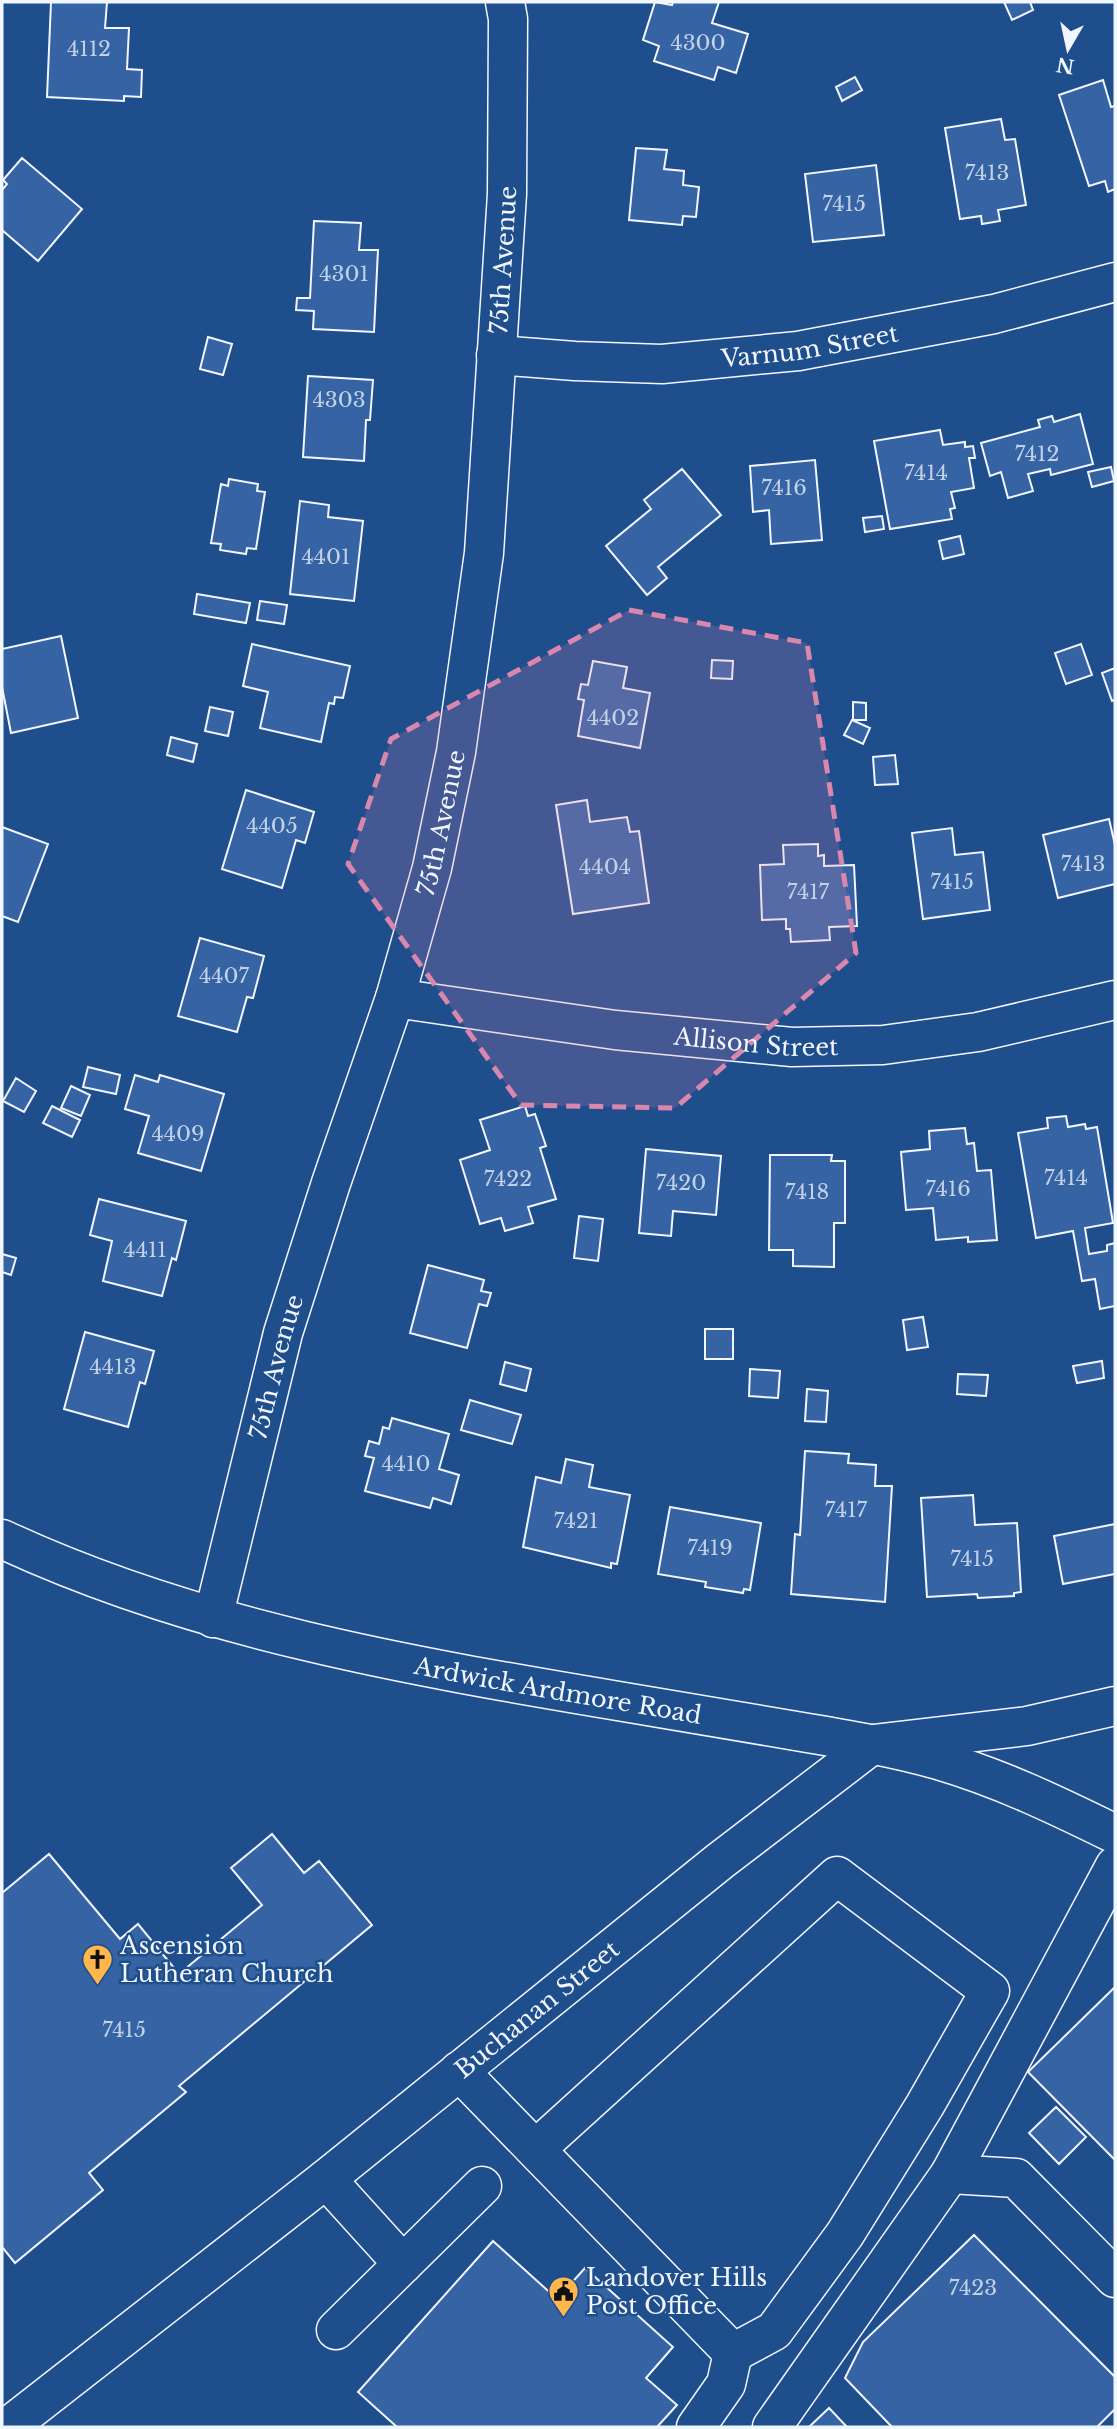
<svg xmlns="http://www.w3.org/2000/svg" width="1117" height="2429" font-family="'Libre Baskerville',serif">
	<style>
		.building { fill: #3563a3; stroke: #f2f6ff; stroke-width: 2 }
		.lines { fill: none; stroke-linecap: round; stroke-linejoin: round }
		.minor-casing { stroke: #f2f6ff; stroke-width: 41 }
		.minor { stroke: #1f4e8c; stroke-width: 38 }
		.marked { fill: #da87ad; fill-opacity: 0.2; stroke: #da87ad; stroke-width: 5; stroke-dasharray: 14 9; stroke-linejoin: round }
		.labels { text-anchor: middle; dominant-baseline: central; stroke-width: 5; stroke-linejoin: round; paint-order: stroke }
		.number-label { font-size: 21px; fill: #c3d1e8 }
		.street-label { font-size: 24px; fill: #f2f6ff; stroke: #1f4e8c }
		.poi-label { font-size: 24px; fill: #f2f6ff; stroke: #1f4e8c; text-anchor: start }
	</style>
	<rect width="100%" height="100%" fill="#1f4e8c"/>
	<!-- building -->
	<path class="building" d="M51,2H107L105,28H129L127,69L142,70L141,97L124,96V101L47,97Z
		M655,2L672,5L673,2H719L712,23L748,34L736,73L718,67L714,80L654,61L659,46L643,40Z
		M1004,2H1030L1033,10L1012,20Z
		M855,77L862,90L842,101L836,87Z
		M1103,80L1111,107L1115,106V189L1108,192L1105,181L1089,186L1059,95Z
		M1001,119L1005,140L1015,139L1026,205L998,210L1000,221L982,224L981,216L960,219L945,128Z
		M636,148L667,150L664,169L684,171L683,185L699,187L696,217L683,216L682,225L629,220Z
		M22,158L82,209L38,261L2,230V190L7,184L3,180Z
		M876,165L884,235L813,242L805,174Z
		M314,221L361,223L359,250H378L374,332L313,329L314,311L296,310L297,298H310Z
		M208,337L232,344L223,375L200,369Z
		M308,376L373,380L370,420H366L364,461L303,457Z
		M1080,414L1093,464L1051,475L1050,469L1028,474L1033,491L1008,498L1001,472L990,476L981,443L1040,427L1038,420L1052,416L1054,422Z
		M940,430L943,445L965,442V447L973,446L975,458H969L974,488L951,492L955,508L950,509L952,519L890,529L874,441Z
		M815,460L822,540L771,544L769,510L753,512L750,466Z
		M1111,467L1114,481L1092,487L1088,472Z
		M682,469L721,515L658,567L667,578L647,595L606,546L651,509L644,500Z
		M229,479L258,484L257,491L265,492L256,549L247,548L246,554L220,550L221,544L211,543L221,484L228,486Z
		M300,501L329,505L328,517L363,521L354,601L290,594Z
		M882,516L884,529L865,532L863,518Z
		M960,536L964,554L943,559L939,541Z
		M197,594L250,603L246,623L194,614Z
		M260,601L287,605L284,624L257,620Z
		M61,636L78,718L11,733L2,687V649Z
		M252,644L350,666L343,698L335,697L334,704L329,703L321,742L260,728L268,692L243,686Z
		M1081,644L1092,675L1066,684L1055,653Z
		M712,660L733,661L732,679L711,678Z
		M593,661L627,667L623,688L650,693L640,748L578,736L584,700L578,699L581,684L588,685Z
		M1115,668V700L1112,701L1102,673Z
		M853,702L866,703V720H853Z
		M210,707L233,712L228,736L205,731Z
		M852,720L870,728L863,744L844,735Z
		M171,737L197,744L193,762L167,755Z
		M895,755L898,784L875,785L873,757Z
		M246,790L314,812L305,843L296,840L282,888L222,869Z
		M587,800L590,822L627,817L630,832L639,831L649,903L573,914L556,805Z
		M1109,819L1115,845V884L1058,898L1043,835Z
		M2,827L48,844L18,922L2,916Z
		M952,828L955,855L983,852L990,910L923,919L912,833Z
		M818,844V856L824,855V866L854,865L857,926L829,927L830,940L791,942L790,929H786V919L762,920L760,865L784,864L783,845Z
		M200,938L264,956L253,998L247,997L237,1032L178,1016Z
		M88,1067L120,1075L116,1094L83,1087Z
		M135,1075L158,1082L160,1075L224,1094L201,1171L138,1153L149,1116L125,1109Z
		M16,1078L36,1091L24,1112L3,1101Z
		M71,1086L90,1095L81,1116L61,1108Z
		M52,1106L80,1120L72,1137L43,1123Z
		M525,1106L528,1116L535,1114L546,1146L540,1148L556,1199L528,1207L533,1223L505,1231L501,1218L480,1224L460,1160L490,1150L480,1120Z
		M1066,1116L1068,1127L1085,1124L1086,1129L1097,1127L1113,1223L1085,1228L1089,1254L1107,1251V1245L1115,1243V1306L1100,1309L1095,1279L1082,1281L1073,1231L1036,1238L1018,1133L1048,1128L1047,1118Z
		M965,1128L967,1144L974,1143L977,1171L991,1170L997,1240L968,1242V1237L936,1240L933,1208L906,1210L901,1152L930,1149L929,1131Z
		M646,1149L721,1156L716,1215L673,1211L671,1236L639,1233Z
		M770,1155H832L831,1161H845V1223H834V1267L793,1266V1250H769Z
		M99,1199L186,1221L176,1260L172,1258L162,1296L103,1281L112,1241L90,1235Z
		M579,1216L603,1219L598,1261L574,1258Z
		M2,1254L16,1258L11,1275L2,1272Z
		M428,1265L484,1280L481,1291L491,1293L487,1306L479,1304L467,1348L410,1333Z
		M923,1317L928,1347L907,1350L903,1320Z
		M705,1329H733V1359H705Z
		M85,1332L154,1351L145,1384L140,1382L128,1427L64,1409Z
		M1102,1361L1104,1378L1077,1383L1073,1366Z
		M505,1362L531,1369L526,1391L500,1384Z
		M750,1369L780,1371L778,1398L749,1396Z
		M958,1374L988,1375L986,1396L957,1394Z
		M807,1389L828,1391L826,1422L805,1421Z
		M470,1400L521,1415L512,1444L461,1430Z
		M392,1418L449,1434L439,1469L459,1475L451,1504L433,1498L430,1508L365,1491L374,1458L365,1456L369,1441L379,1444L383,1427L389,1429Z
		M805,1451L849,1454L848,1463L876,1465L875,1486H892L885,1602L791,1594L795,1534L800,1535Z
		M566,1459L593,1465L589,1487L630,1495L617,1564L611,1563V1568L523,1547L536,1477L561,1483Z
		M973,1495L975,1525L1017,1523L1021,1592L1014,1593V1596L978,1598L977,1594L927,1597L921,1498Z
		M670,1507L761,1523L750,1590L744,1589L743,1593L705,1587L706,1582L658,1574Z
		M1115,1524V1574L1063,1584L1054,1536Z
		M272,1834L304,1873L319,1861L372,1925L179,2086L186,2092L89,2173L103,2190L15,2263L2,2247V1893L49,1854L120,1939L138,1924L179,1974L262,1905L231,1868Z
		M1115,1987V2160L1028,2072Z
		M1056,2107L1086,2137L1059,2164L1029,2133Z
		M974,2235L1115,2377V2409L1097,2427H892L845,2378L863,2342Z
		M493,2241L557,2299L585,2268L673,2347L646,2378L677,2405L657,2427H397L358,2392Z
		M829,2408L847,2427H809Z"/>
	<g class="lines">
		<defs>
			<g id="minor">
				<path id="s1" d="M496,355L575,361L662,364L798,351L994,314L1115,282"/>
				<path id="s2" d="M395,998L615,1030L792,1047L883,1045L978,1032L1115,1000"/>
				<path id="s3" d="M2,1539C195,1629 409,1666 618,1701C678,1711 737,1721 796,1731C844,1739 892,1747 938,1760C1000,1778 1058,1806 1115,1834"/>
				<path id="s4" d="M213,1618L283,1333L331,1183L395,998L432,868L456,752L484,553L507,194L508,19L505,2"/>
				<path d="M459,2071L733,2353L726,2384L696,2427"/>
				<path d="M536,2149L837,1876L990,1991L925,2105L845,2234L774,2331L733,2353"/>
				<path d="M950,2174L1115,1866"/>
				<path d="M326,2179L403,2264"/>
				<path d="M336,2330L482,2186"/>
				<path id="s5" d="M8,2427L326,2179L720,1861L873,1744L1027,1726L1115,1706"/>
				<path d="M772,2427L950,2174L1016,2178L1115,2278"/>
			</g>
		</defs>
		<!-- minor casing -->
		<use href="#minor" class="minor-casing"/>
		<!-- minor -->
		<use href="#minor" class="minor"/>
	</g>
	<!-- marked area -->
	<path class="marked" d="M629,610L807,643L856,953L675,1108L521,1105L348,864L391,739Z"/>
	<!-- icons -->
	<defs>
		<symbol id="church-pin" viewBox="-11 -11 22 30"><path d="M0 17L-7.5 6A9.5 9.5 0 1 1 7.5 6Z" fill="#ffb74d" stroke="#1f4e8c"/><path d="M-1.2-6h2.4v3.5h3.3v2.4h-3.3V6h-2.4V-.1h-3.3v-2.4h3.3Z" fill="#111"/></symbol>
		<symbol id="civic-pin" viewBox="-11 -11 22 30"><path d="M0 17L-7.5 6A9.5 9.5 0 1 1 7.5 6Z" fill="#ffb74d" stroke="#1f4e8c"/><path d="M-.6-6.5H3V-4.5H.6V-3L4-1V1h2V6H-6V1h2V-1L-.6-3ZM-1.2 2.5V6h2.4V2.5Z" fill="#111"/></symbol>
	</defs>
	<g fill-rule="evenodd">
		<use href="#church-pin" x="80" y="1942" width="35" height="47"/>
		<use href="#civic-pin" x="546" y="2274" width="35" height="47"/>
	</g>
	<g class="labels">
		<!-- number labels -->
		<g class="number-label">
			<text x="698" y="43">4300</text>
			<text x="89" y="49">4112</text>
			<text x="987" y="173">7413</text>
			<text x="844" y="204">7415</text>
			<text x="344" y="274">4301</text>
			<text x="339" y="400">4303</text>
			<text x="1037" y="454">7412</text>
			<text x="926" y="473">7414</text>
			<text x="784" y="488">7416</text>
			<text x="326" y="557">4401</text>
			<text x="613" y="718">4402</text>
			<text x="272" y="826">4405</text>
			<text x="1083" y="864">7413</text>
			<text x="605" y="867">4404</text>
			<text x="952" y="882">7415</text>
			<text x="808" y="892">7417</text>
			<text x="224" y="976">4407</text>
			<text x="178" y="1134">4409</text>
			<text x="1066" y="1178">7414</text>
			<text x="508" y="1179">7422</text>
			<text x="681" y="1183">7420</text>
			<text x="948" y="1189">7416</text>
			<text x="807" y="1192">7418</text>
			<text x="145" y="1250">4411</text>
			<text x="113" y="1367">4413</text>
			<text x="406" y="1464">4410</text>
			<text x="846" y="1510">7417</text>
			<text x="576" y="1521">7421</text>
			<text x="710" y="1548">7419</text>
			<text x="972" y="1559">7415</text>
			<text x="124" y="2030">7415</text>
			<text x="973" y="2288">7423</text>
		</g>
		<!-- street labels -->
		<g class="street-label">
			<text stroke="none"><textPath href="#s4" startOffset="1395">75th Avenue</textPath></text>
			<text stroke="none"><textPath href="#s1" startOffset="315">Varnum Street</textPath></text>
			<text stroke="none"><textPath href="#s4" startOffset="828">75th Avenue</textPath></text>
			<text stroke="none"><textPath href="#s2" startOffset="364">Allison Street</textPath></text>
			<text stroke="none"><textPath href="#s4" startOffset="259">75th Avenue</textPath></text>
			<text stroke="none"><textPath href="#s3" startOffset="578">Ardwick Ardmore Road</textPath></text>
			<text stroke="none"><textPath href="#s5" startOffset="674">Buchanan Street</textPath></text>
		</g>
		<!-- poi labels -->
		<g class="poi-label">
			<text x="120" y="1945">Ascension<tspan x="120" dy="28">Lutheran Church</tspan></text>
			<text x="586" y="2277">Landover Hills<tspan x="586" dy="28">Post Office</tspan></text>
		</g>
	</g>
	<!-- border -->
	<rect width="1117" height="2429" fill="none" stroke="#f2f6ff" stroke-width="7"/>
	<!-- north arrow -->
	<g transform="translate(1068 49) rotate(189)" stroke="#1f4e8c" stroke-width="5" paint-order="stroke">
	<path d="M0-5L12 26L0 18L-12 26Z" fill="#f2f6ff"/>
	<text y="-10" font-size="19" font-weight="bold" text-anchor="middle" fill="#f2f6ff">N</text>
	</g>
</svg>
